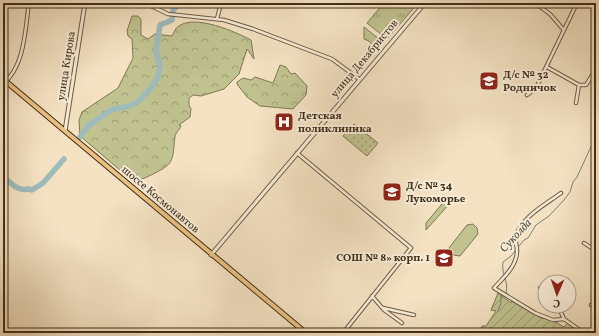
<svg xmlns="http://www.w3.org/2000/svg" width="599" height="336" font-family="Vollkorn,serif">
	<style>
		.grass { fill: url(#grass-tufts); stroke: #807855 }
		.forest { fill: url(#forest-crowns); stroke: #807855 }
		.park { fill: url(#park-dots); stroke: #807855 }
		.garden { fill: url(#garden-furrows); stroke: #807855 }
		.pitch { fill: #c0c290; stroke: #807855 }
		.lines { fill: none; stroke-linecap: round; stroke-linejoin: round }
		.stream { stroke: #78847b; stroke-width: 1 }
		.river { stroke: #9ebcbc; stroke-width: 5.5 }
		.minor-casing { stroke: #6d5c44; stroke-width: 4.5 }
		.tertiary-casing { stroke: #6d5c44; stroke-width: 5 }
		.primary-casing { stroke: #402f1a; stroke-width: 6 }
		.minor { stroke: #f8ecd8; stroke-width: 2.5 }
		.tertiary { stroke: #f8ecd8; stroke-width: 3 }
		.primary { stroke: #eac182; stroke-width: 4 }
		.labels { text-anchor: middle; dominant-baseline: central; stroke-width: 4; stroke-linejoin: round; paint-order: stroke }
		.street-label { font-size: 11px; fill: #402f1a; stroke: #f8ecd8 }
		.poi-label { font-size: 11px; font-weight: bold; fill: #402f1a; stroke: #f8ecd8; text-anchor: start }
		.water-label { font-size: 12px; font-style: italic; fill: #585242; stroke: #f8ecd8 }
	</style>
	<defs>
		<pattern id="grass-tufts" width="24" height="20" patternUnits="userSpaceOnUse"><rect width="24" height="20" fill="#c0c290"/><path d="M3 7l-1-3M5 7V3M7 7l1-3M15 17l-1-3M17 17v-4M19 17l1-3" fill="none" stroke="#9d9e75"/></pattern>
		<pattern id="forest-crowns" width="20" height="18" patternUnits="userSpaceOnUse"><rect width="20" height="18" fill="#c0c290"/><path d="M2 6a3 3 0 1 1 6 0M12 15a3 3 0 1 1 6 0" fill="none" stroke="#9d9e75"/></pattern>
		<pattern id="park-dots" width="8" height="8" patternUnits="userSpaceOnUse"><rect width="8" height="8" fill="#c0c290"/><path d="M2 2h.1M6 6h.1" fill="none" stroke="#9d9e75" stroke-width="1.8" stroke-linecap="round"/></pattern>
		<pattern id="garden-furrows" width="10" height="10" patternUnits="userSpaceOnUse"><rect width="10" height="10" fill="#c0c290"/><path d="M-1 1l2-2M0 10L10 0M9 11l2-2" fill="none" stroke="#9d9e75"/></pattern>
	</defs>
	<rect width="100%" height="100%" fill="#f4e2c3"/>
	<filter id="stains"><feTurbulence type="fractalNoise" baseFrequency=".005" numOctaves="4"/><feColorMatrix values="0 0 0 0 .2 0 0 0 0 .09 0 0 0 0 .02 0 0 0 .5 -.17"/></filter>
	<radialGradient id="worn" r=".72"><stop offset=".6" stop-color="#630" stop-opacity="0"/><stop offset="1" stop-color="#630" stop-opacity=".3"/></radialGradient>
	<!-- grass -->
	<path class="grass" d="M384,3H418L387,39L367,23Z
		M364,27L384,43L374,47L369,41L364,39Z
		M447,198L451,202L426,230V223Z"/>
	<!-- forest -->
	<path class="forest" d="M132,16H138L141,19V35L148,39L155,34L172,36C174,33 175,28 179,26C195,14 236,32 251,40L254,59L247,49L239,74L224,89L201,96L193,95L189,98V105L191,109L190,117L179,125L181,126C179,131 175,133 175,137C172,159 176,163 153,174C141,180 140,181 127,176L80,136L79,120L82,112L118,88L133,58L132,39L128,36L127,31Z
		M280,65L286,67L291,74L295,73L307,86L306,95L293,109L260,106L247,97L237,84V82L243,78L251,80L255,77L273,83Z"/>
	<!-- park -->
	<path class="park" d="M354,124L378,143L367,156L343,136Z"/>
	<!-- garden -->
	<path class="garden" d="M498,293L511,303L512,301L541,318L552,320L564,327L568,323L582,333H478L482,326H486L496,311L491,310Z"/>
	<!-- pitch -->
	<path class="pitch" d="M473,224L477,228L478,234L460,256L453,255L449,248L467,225Z"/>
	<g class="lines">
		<!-- stream -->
		<path class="stream" d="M498,311L501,303V296L506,293C509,281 501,274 503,262L511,256L524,240L528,238L536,225L549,216L564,200L570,192L573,182L577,177L596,136
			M485,333L491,327"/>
		<!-- river -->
		<path class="river" d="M80,137L88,126L111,110L129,106L138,102L151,88L158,77L160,66L156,51L160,25L172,20L173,10L180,3
			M3,181L7,180C14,186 19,191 28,189L32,190L43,183L64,159"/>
		<defs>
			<path id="minor" d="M145,3L168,14L224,20L253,29L332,59L359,79
				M535,3L550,14L563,29
				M217,19L221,3
				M547,67L579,85L576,103
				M3,84C25,66 25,30 29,3
				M579,85H586L596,69
				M527,95L536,88L577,3
				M297,153L411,248L343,333
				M593,155H596
				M561,193C546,204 525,215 517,233C514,240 517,244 517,251C517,266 503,278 494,288L535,313L553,320L564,319L584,333
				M584,243L596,251
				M540,288H545
				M372,296L384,310L402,323
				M591,305L596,308
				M558,306L564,319
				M383,308L414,315"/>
			<path id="tertiary" d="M65,131L85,3
				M211,255L425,3"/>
			<path id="primary" d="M3,79L306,333"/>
		</defs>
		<!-- minor casing -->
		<use href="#minor" class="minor-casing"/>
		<!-- tertiary casing -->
		<use href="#tertiary" class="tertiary-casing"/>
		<!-- primary casing -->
		<use href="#primary" class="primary-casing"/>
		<!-- minor -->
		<use href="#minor" class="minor"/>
		<!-- tertiary -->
		<use href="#tertiary" class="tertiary"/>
		<!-- primary -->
		<use href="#primary" class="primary"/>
	</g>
	<!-- icons -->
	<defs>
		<symbol id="school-square" viewBox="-11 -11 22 22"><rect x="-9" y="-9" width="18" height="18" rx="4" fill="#8f2418" stroke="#f8ecd8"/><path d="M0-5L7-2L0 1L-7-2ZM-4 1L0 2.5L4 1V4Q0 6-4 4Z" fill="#fff"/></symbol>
		<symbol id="hospital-square" viewBox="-11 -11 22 22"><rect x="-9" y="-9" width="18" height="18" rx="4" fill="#8f2418" stroke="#f8ecd8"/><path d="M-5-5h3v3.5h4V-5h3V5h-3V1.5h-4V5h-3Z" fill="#fff"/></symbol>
	</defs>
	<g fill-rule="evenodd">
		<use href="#school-square" x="478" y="70" width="22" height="22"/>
		<use href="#hospital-square" x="273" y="111" width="22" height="22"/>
		<use href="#school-square" x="381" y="181" width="22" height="22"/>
		<use href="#school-square" x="433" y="247" width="22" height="22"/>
	</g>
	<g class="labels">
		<!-- street labels -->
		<g class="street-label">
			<text transform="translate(365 59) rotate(-50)">улица Декабристов</text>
			<text transform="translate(67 66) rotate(-81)">улица Кирова</text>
			<text transform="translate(160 200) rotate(40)">шоссе Космонавтов</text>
		</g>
		<!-- poi labels -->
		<g class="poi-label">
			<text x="503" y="75">Д/с № 32<tspan x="503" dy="13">Родничок</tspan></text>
			<text x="298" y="116">Детская<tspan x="298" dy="13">поликлиника</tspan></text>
			<text x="406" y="186">Д/с № 34<tspan x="406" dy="13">Лукоморье</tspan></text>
			<text x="430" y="258" text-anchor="end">СОШ № 8» корп. 1</text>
		</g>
		<!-- water labels -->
		<g class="water-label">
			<text transform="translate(516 236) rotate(-47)">Суколда</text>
		</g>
	</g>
	<!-- margin -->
	<rect width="599" height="336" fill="none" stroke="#f4e2c3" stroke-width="16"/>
	<rect x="4" y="4" width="591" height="328" fill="none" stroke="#402f1a" stroke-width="2"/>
	<rect x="8" y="8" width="583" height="320" fill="none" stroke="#402f1a"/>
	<!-- north arrow -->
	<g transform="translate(557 294) rotate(182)"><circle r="19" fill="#f8ecd8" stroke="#aea08c"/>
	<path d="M0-3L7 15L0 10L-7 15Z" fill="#8f2418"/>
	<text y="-6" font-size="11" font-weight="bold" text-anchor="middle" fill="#402f1a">С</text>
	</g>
	<rect width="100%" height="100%" filter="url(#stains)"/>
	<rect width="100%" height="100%" fill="url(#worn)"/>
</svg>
